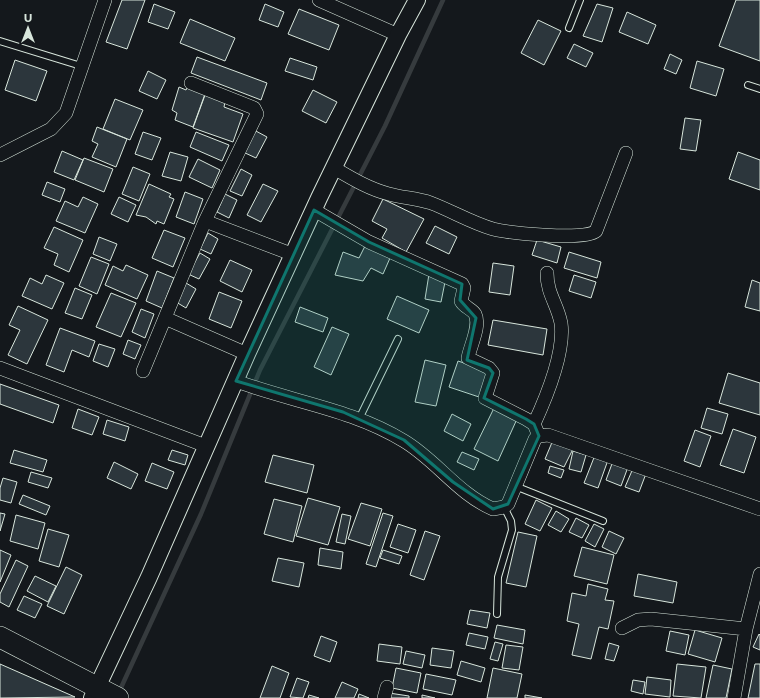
<svg xmlns="http://www.w3.org/2000/svg" width="760" height="698" font-family="Montserrat,sans-serif">
	<style>
		.lines { fill: none; stroke-linecap: round; stroke-linejoin: round }
		.stream { stroke: #363b3e; stroke-width: 4.5 }
		.building { fill: #2c363c; stroke: #d8e6dc }
		.service-casing { stroke: #d8e6dc; stroke-width: 8 }
		.minor-casing { stroke: #d8e6dc; stroke-width: 14 }
		.tertiary-casing { stroke: #d8e6dc; stroke-width: 18 }
		.primary-casing { stroke: #d8e6dc; stroke-width: 22 }
		.service { stroke: #14181c; stroke-width: 6 }
		.minor { stroke: #14181c; stroke-width: 13 }
		.tertiary { stroke: #14181c; stroke-width: 16 }
		.primary { stroke: #14181c; stroke-width: 21 }
		.marked { fill: #0f766e; fill-opacity: 0.2; stroke: #0f766e; stroke-width: 3; stroke-linejoin: round }
	</style>
	<rect width="100%" height="100%" fill="#14181c"/>
	<g class="lines">
		<!-- stream -->
		<path class="stream" d="M119,692L201,514L260,370L385,126L443,0"/>
	</g>
	<!-- building -->
	<path class="building" d="M122,0H145L127,49L106,42Z
		M736,0H760V61L719,46Z
		M154,4L175,12L168,29L148,22Z
		M265,4L284,12L278,27L259,20Z
		M597,4L613,8L602,42L583,36Z
		M299,9L339,25L329,50L288,34Z
		M627,12L656,25L648,44L619,32Z
		M190,19L235,38L225,61L180,43Z
		M538,20L561,31L544,65L521,53Z
		M574,44L593,53L586,67L567,58Z
		M670,54L682,60L676,74L664,69Z
		M197,57L267,83L261,100L191,73Z
		M290,58L317,67L313,80L285,71Z
		M15,60L47,71L36,101L5,90Z
		M697,61L724,69L716,96L690,88Z
		M148,71L166,80L157,99L139,91Z
		M179,87L186,90L187,88L205,94L193,127L175,120L177,113L172,110Z
		M313,90L337,102L326,123L302,111Z
		M205,95L225,102L224,107L243,114L233,142L193,128Z
		M115,99L143,110L130,140L103,129Z
		M685,118L701,120L696,151L680,149Z
		M97,127L127,139L116,167L92,157L98,144L92,141Z
		M254,130L267,137L256,158L243,152Z
		M143,132L161,138L152,160L135,154Z
		M196,132L229,145L222,161L190,147Z
		M62,151L83,160L74,180L54,172Z
		M170,152L188,157L181,181L162,176Z
		M738,152L760,160V190L729,179Z
		M84,158L113,169L104,192L75,180Z
		M198,159L220,170L212,188L189,177Z
		M133,167L150,174L139,201L122,194Z
		M241,169L252,175L242,196L230,191Z
		M47,182L65,189L60,202L42,195Z
		M149,184L171,194L169,197L174,199L164,224L157,221L156,224L146,217L136,215Z
		M263,184L278,191L261,222L247,215Z
		M185,192L203,199L194,224L176,217Z
		M225,194L237,200L229,218L217,212Z
		M83,197L98,204L85,233L56,221L65,201L78,207Z
		M119,197L136,205L128,222L111,214Z
		M383,199L424,219L406,252L382,238L387,229L372,221Z
		M435,226L457,237L449,254L426,243Z
		M54,227L83,240L69,272L54,265L58,254L44,248Z
		M164,230L185,238L173,267L152,258Z
		M208,233L218,239L211,254L200,249Z
		M99,237L117,244L110,261L93,254Z
		M537,240L561,247L557,263L532,255Z
		M365,246L390,258L383,274L371,268L363,281L335,275L343,252L359,258Z
		M569,252L601,262L597,278L564,268Z
		M200,253L210,259L199,279L188,274Z
		M91,257L109,264L97,294L79,286Z
		M230,260L252,270L242,292L220,281Z
		M493,263L514,266L510,295L489,292Z
		M126,265L148,275L137,299L105,285L113,266L123,271Z
		M157,271L174,278L162,308L146,301Z
		M429,274L446,277L441,302L425,299Z
		M46,275L64,283L52,309L22,296L30,278L42,284Z
		M574,275L596,282L591,298L569,291Z
		M752,280L760,283V311L745,307Z
		M186,283L196,289L186,308L176,302Z
		M75,288L92,295L82,319L65,313Z
		M219,292L242,301L231,328L209,319Z
		M111,293L136,303L121,337L96,327Z
		M397,296L429,310L419,333L387,319Z
		M18,306L48,320L27,364L8,355L20,330L9,325Z
		M300,307L328,318L323,332L295,322Z
		M141,309L154,314L145,338L132,332Z
		M493,320L547,329L543,355L488,345Z
		M332,327L349,334L331,375L314,367Z
		M60,328L95,341L89,357L72,350L64,372L46,365Z
		M128,340L141,345L135,359L123,354Z
		M99,344L115,349L108,367L93,361Z
		M425,360L446,365L436,406L415,402Z
		M458,361L488,371L479,397L449,387Z
		M728,373L760,383V415L719,403Z
		M0,384L59,405L53,423L0,404Z
		M494,408L517,419L498,461L474,449Z
		M707,408L728,414L722,434L701,428Z
		M78,409L99,417L92,435L72,428Z
		M452,414L471,424L463,441L444,431Z
		M107,420L129,427L125,441L103,434Z
		M733,429L756,437L744,473L720,465Z
		M695,430L711,436L700,467L684,461Z
		M553,440L573,449L564,467L545,459Z
		M14,450L47,460L43,472L10,463Z
		M172,450L188,455L185,465L168,460Z
		M573,451L586,455L581,472L569,469Z
		M462,452L479,459L474,470L457,462Z
		M273,455L314,465L307,493L265,482Z
		M595,455L608,460L598,488L584,483Z
		M613,461L628,467L621,486L606,480Z
		M114,462L138,474L131,489L107,478Z
		M152,463L174,472L167,489L145,481Z
		M550,466L564,470L561,478L548,473Z
		M634,466L647,471L639,492L625,487Z
		M31,472L52,478L48,488L28,482Z
		M3,478L17,482L11,503L0,500V488Z
		M23,495L50,506L46,515L19,504Z
		M308,498L340,507L328,545L296,536Z
		M274,499L302,506L293,542L264,534Z
		M536,500L552,508L540,531L525,524Z
		M361,503L382,509L370,546L348,539Z
		M556,511L569,519L561,532L548,525Z
		M0,513L5,514L0,531Z
		M383,513L393,516L376,567L366,564Z
		M342,514L351,516L345,544L336,542Z
		M16,515L45,523L38,549L10,541Z
		M576,518L589,525L582,538L569,532Z
		M398,524L416,530L408,553L390,547Z
		M594,524L604,529L595,547L585,541Z
		M48,529L69,535L59,567L39,561Z
		M425,531L440,536L424,580L410,575Z
		M609,531L624,538L616,554L602,547Z
		M518,532L537,536L526,587L506,583Z
		M582,547L614,555L607,584L574,576Z
		M320,548L343,552L341,569L318,565Z
		M0,550L11,555L0,582Z
		M383,550L402,556L399,564L380,558Z
		M278,558L304,563L299,587L272,581Z
		M16,560L28,566L9,607L0,602V594Z
		M66,567L82,575L64,614L47,606Z
		M638,574L677,582L673,603L634,596Z
		M35,576L56,586L48,602L27,591Z
		M588,584L608,589L605,600L614,601L608,629L599,627L591,659L572,655L579,624L567,621L572,593L586,596Z
		M24,596L42,604L35,618L17,610Z
		M470,610L490,613L487,628L467,624Z
		M497,625L525,630L523,644L494,638Z
		M695,630L722,638L715,662L688,654Z
		M670,631L689,635L685,655L666,651Z
		M469,633L488,637L485,649L466,645Z
		M759,634L760,635V650L753,647Z
		M321,636L337,642L330,662L314,656Z
		M495,642L503,644L498,661L490,659Z
		M609,643L619,646L614,661L605,659Z
		M379,644L402,647L400,664L377,661Z
		M506,645L523,647L519,670L502,668Z
		M432,648L454,651L451,668L430,665Z
		M406,651L425,655L422,668L403,664Z
		M461,661L485,668L481,682L457,675Z
		M0,664L75,697L0,698Z
		M677,664L706,667L701,698L673,696Z
		M755,664H760V698H748Z
		M713,665L732,669L726,698H706Z
		M272,666L289,673L280,698H260Z
		M396,668L421,673L417,693L392,688Z
		M493,668L522,674L517,698H487Z
		M426,674L456,680L452,695L423,689Z
		M647,677L671,680L670,697L645,694Z
		M297,678L309,682L303,698L290,697Z
		M633,680L645,682L643,694L631,691Z
		M342,682L358,689L354,698H335Z
		M389,693L409,696V698H388Z
		M359,694L369,698H358Z
		M309,695L319,698H308Z
		M422,695L435,698H422Z
		M525,695L542,698H525Z"/>
	<g class="lines">
		<defs>
			<path id="service" d="M569,28L580,0
				M0,41L81,66
				M748,85L760,89
				M359,419L398,339
				M515,486L603,521
				M497,614L498,577L512,530L511,521L504,507"/>
			<path id="minor" d="M319,0L398,35
				M0,155L51,129L66,113L105,0
				M334,168C351,178 369,189 389,194C403,198 417,198 431,203C452,211 472,223 493,229C509,233 585,241 596,231L626,153
				M314,210L369,242L462,284L464,288L461,301C464,307 472,309 475,314C481,326 470,346 468,358L489,368L493,373L485,398L526,419L534,424L539,436
				M205,221L294,255
				M165,318L247,354
				M0,368L206,446
				M143,371L205,221L257,114L254,108L191,83
				M236,381C292,402 352,409 404,441C436,460 458,494 493,509L504,507L508,504L535,439L539,436L548,435L760,509
				M534,424C546,398 565,352 561,323C557,303 547,294 547,273
				M622,628L638,620L651,619L746,629
				M384,698L387,687
				M734,698L746,629L760,574"/>
			<path id="tertiary" d="M92,698L149,577L247,354L319,198L398,35L417,0"/>
			<path id="primary" d="M0,637L118,698"/>
		</defs>
		<!-- service casing -->
		<use href="#service" class="service-casing"/>
		<!-- minor casing -->
		<use href="#minor" class="minor-casing"/>
		<!-- tertiary casing -->
		<use href="#tertiary" class="tertiary-casing"/>
		<!-- primary casing -->
		<use href="#primary" class="primary-casing"/>
		<!-- service -->
		<use href="#service" class="service"/>
		<!-- minor -->
		<use href="#minor" class="minor"/>
		<!-- tertiary -->
		<use href="#tertiary" class="tertiary"/>
		<!-- primary -->
		<use href="#primary" class="primary"/>
	</g>
	<!-- marked area -->
	<path class="marked" d="M314,210L369,242L462,284L460,300L476,318L467,360L489,368L493,373L484,398L526,419L534,424L539,436L508,504L493,509L453,482L404,440L343,412L236,381Z"/>
	<!-- north arrow -->
	<g transform="translate(28 28)" stroke="#14181c" stroke-width="3" paint-order="stroke">
	<path d="M0-3L7 15L0 10L-7 15Z" fill="#d8e6dc"/>
	<text y="-6" font-size="11" font-weight="bold" text-anchor="middle" fill="#d8e6dc">U</text>
	</g>
</svg>
